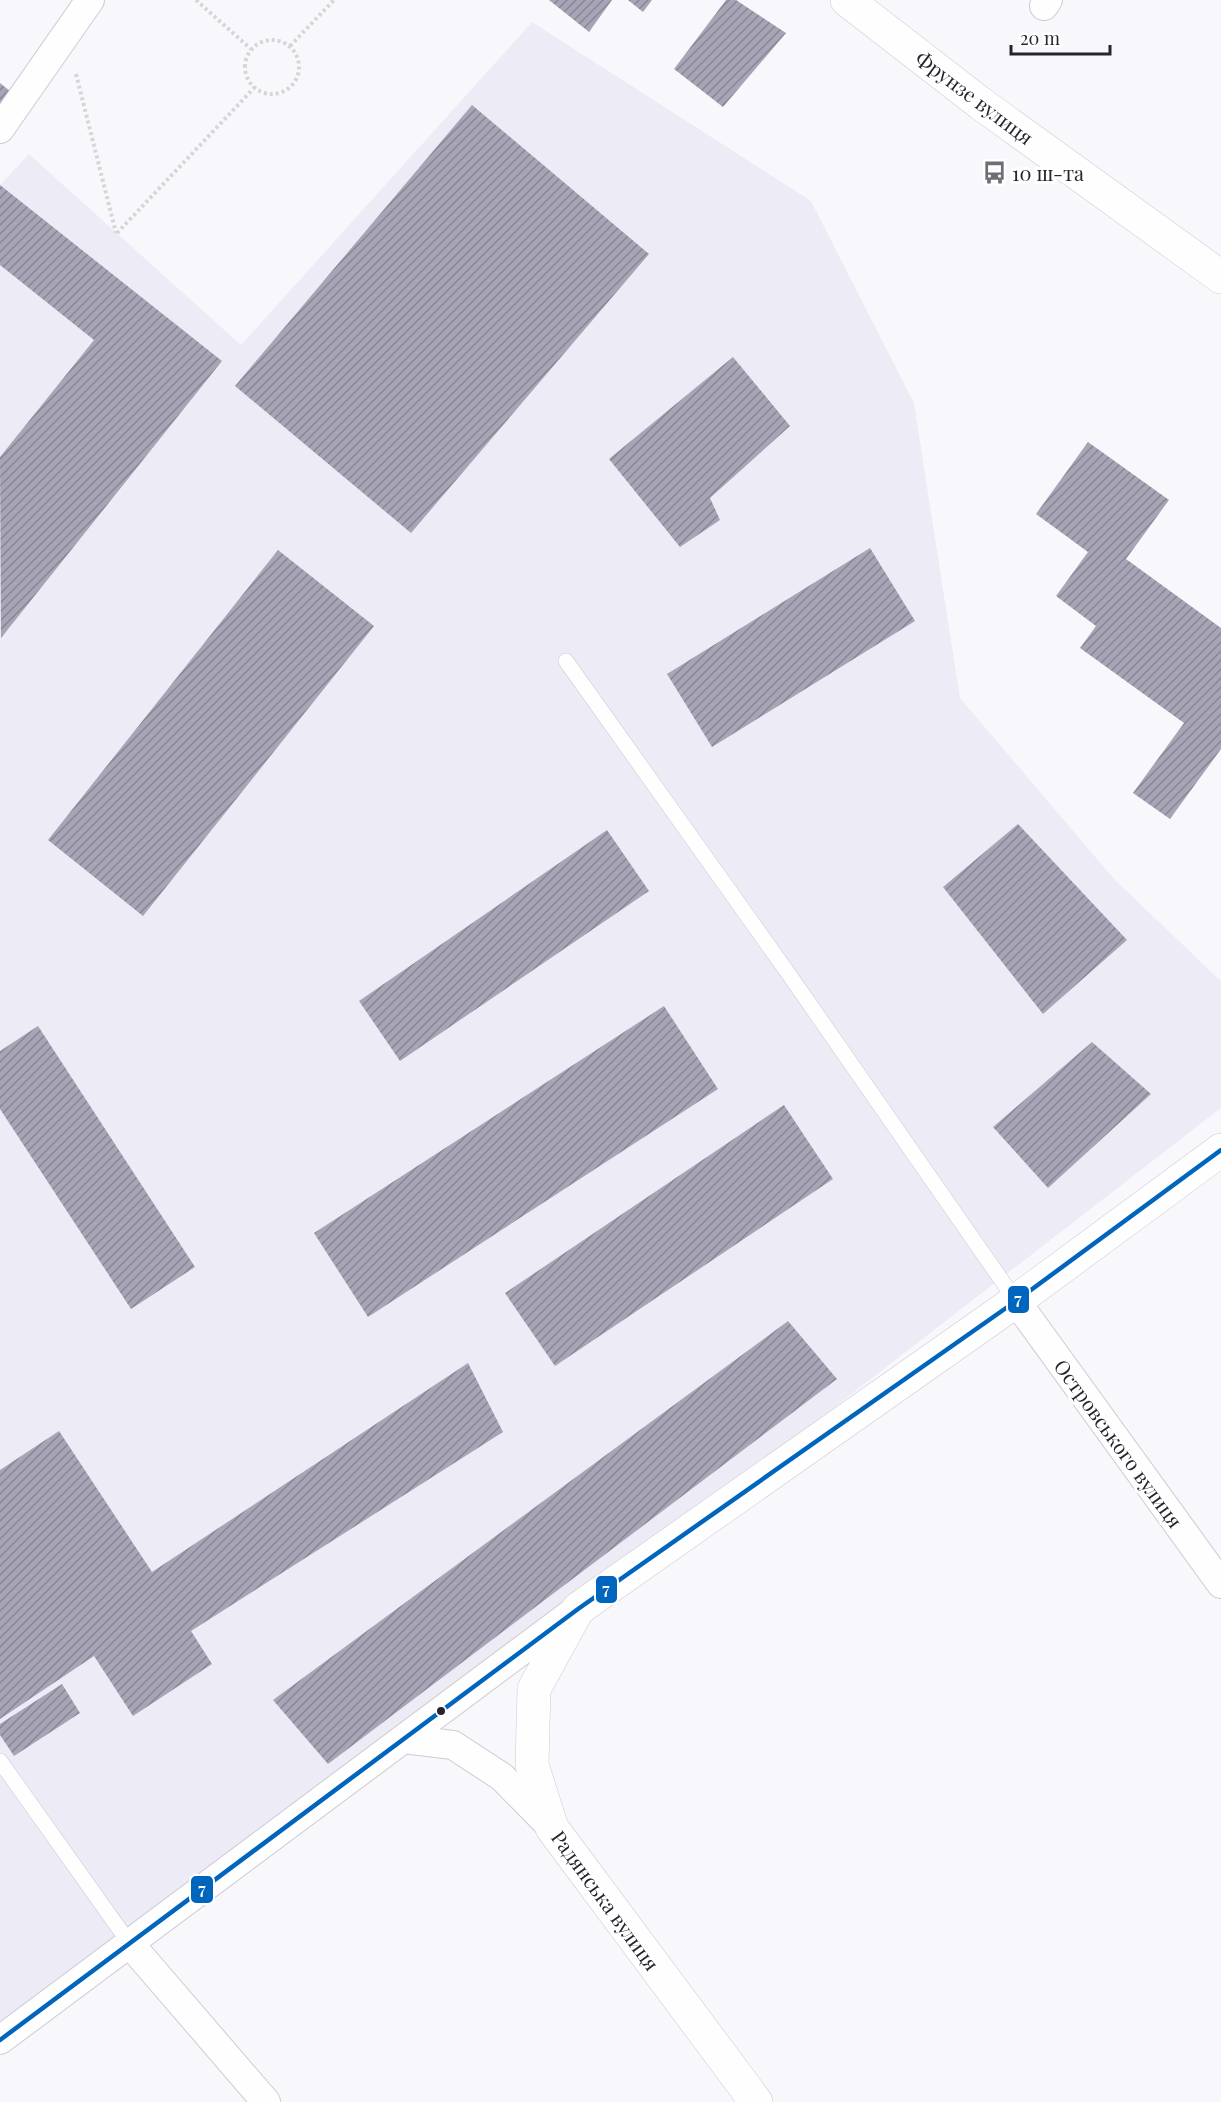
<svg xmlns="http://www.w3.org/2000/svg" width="1221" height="2102" font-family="'Playfair Display',serif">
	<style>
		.built { fill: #edecf6 }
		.building { fill: url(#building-hatch) }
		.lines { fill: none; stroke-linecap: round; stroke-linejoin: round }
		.lane-casing { stroke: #cbcbd2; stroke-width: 16 }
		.street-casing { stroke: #cbcbd2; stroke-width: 30 }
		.secondary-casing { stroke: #cbcbd2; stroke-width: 34 }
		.path { stroke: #d6d6d8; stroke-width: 4; stroke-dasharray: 3 3; stroke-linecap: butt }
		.lane { stroke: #fefeff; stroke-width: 15 }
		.street { stroke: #fefeff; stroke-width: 28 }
		.secondary { stroke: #fefeff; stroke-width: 33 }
		.bus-1-casing { stroke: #fff; stroke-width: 9 }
		.bus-1 { stroke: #0065bd; stroke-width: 4.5 }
		.bus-dot { fill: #25242f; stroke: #fff; stroke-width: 2 }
		.labels { text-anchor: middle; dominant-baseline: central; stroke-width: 6; stroke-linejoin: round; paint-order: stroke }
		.street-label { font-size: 20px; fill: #25242f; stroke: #fff }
		.poi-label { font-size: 20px; fill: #25242f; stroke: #fff; text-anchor: start }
		.line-badge { stroke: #fff; stroke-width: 2 }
		.badge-label { font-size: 16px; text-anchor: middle; font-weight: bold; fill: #fff }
	</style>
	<defs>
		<pattern id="building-hatch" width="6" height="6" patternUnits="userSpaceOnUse" patternTransform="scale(1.5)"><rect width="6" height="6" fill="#a7a4b6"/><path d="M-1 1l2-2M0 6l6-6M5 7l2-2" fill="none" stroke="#888594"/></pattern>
	</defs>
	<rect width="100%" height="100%" fill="#f8f8fc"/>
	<!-- built -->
	<path class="built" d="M532,22L811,201L914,403L960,698L1115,880L1221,981V1108L0,2053V185L29,154L241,345Z"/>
	<!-- building -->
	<path class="building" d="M549,0H612L589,32Z
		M628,0H652L643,12Z
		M726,0H736L786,33L723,107L674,69Z
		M0,83L15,95L0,114Z
		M472,105L649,254L411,533L235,386Z
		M0,185L222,361L1,638L0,457L94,340L0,265Z
		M733,357L790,426L710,498L720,520L680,547L609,459Z
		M1088,442L1169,500L1126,559L1221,628V749L1170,819L1133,793L1184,723L1080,648L1096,626L1056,596L1088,552L1036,514Z
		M870,548L915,621L712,747L667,674Z
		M278,550L374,626L143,916L48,840Z
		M1018,824L1127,940L1043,1014L943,887Z
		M607,830L649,891L400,1061L359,1001Z
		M664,1006L718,1089L368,1317L314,1233Z
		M38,1026L195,1267L131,1309L0,1109V1051Z
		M1092,1042L1151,1094L1048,1188L993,1127Z
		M784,1105L833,1179L555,1366L505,1293Z
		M788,1321L837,1379L328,1764L273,1700Z
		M468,1363L503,1432L191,1631L212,1664L133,1716L94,1656L0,1719V1470L59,1431L152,1572Z
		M62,1684L80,1713L14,1756L0,1735V1724Z"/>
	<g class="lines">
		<defs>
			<path id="lane" d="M566,661L788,973L1016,1301
				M0,1761L130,1944"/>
			<path id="street" d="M1044,6L1048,0
				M0,129L90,0
				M1016,1301L1221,1584
				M403,1739L453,1745L502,1777L552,1828
				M130,1944L266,2102
				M0,2040L576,1610"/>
			<path id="secondary" d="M847,0L980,103L1221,277
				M756,2102L552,1828L532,1765L534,1689L578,1609L1016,1301L1221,1150"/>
		</defs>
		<!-- lane casing -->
		<use href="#lane" class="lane-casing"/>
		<!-- street casing -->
		<use href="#street" class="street-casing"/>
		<!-- secondary casing -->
		<use href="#secondary" class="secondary-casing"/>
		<!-- path -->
		<path class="path" d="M196,0L251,49
			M245 67a27 27 0 1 1 54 0a27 27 0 1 1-54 0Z
			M290,46L334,0
			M76,74L116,233
			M117,233L255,87"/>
		<!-- lane -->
		<use href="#lane" class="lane"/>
		<!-- street -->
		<use href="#street" class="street"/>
		<!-- secondary -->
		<use href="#secondary" class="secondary"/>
		<defs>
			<path id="bus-1" d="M0,2040L578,1609L1016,1301L1221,1150"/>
		</defs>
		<!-- bus-1 casing -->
		<use href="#bus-1" class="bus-1-casing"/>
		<!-- bus-1 -->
		<use href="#bus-1" class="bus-1"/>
	</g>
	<!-- icons -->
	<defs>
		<symbol id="bus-bare" viewBox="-9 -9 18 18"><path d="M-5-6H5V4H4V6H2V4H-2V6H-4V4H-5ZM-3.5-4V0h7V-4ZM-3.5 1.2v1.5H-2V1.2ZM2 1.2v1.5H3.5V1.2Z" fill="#6f6e77" stroke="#fff" stroke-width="2.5" paint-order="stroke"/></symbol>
	</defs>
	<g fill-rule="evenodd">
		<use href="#bus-bare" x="978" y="156" width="33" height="33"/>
	</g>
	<!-- markers -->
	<circle class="bus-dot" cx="441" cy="1711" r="5"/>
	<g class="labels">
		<!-- street labels -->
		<g class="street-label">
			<text transform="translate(975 97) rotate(37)">Фрунзе вулиця</text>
			<text transform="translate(1119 1443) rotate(54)">Островського вулиця</text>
			<text transform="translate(606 1900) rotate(54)">Радянська вулиця</text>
		</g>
		<!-- poi labels -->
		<g class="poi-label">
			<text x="1012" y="172">10 ш-та</text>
		</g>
	</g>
	<g class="line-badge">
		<rect x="1007" y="1285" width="23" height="29" rx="6" fill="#0065bd"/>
		<rect x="595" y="1575" width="23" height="29" rx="6" fill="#0065bd"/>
		<rect x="190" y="1875" width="24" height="29" rx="6" fill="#0065bd"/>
	</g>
	<g class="badge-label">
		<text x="1018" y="1305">7</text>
		<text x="606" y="1595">7</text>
		<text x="202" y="1895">7</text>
	</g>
	<!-- scale -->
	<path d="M1011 45v9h99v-9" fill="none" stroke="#25242f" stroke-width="3"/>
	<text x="1020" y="45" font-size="18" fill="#25242f" stroke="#ffffff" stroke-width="4.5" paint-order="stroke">20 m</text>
</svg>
